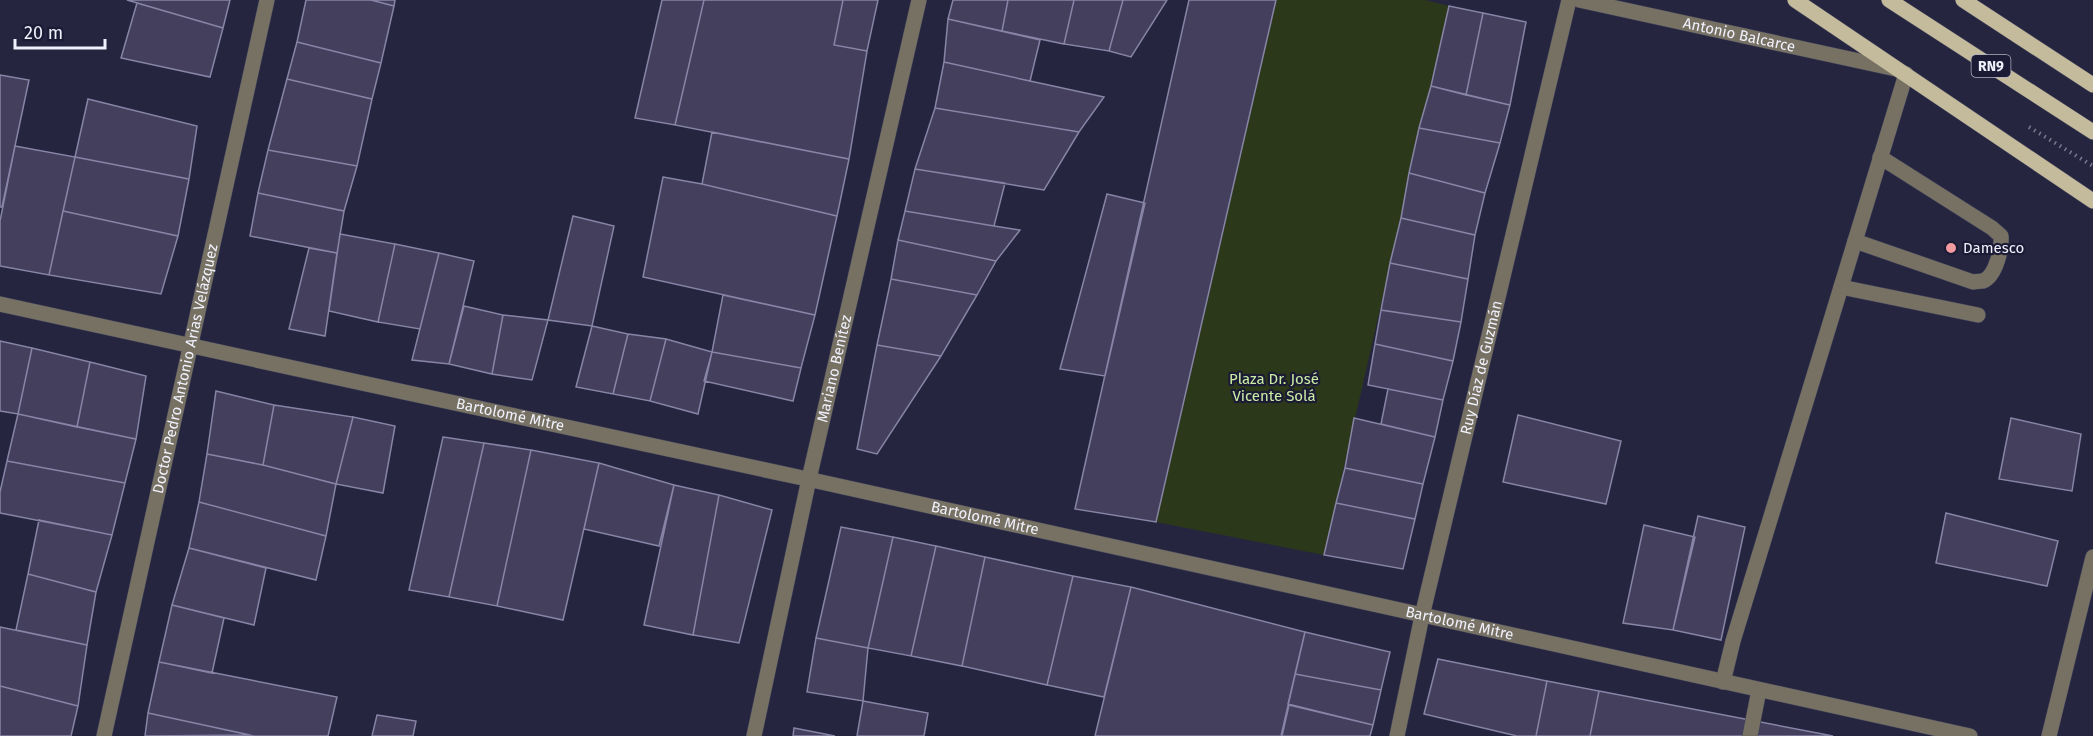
<svg xmlns="http://www.w3.org/2000/svg" width="2093" height="736" font-family="'Fira Sans',sans-serif">
	<style>
		.green { fill: #2b391a }
		.building { fill: #433f5d; stroke: #8784a5; stroke-width: 1.5 }
		.lines { fill: none; stroke-linecap: round; stroke-linejoin: round }
		.minor-casing { stroke: #41425a; stroke-width: 16 }
		.major-casing { stroke: #41425a; stroke-width: 16 }
		.path { stroke: #7b7c90; stroke-width: 4; stroke-dasharray: 1.5 4.5; stroke-linecap: butt }
		.minor { stroke: #767163; stroke-width: 15 }
		.major { stroke: #c4ba9c; stroke-width: 15 }
		.poi-dot { fill: #f49aa1; stroke: #1b1b35; stroke-width: 2 }
		.labels { text-anchor: middle; dominant-baseline: central; stroke-width: 4.5; stroke-linejoin: round; paint-order: stroke }
		.shield { fill: #1b1b35; stroke: #b0b1c0; stroke-width: 1.5 }
		.shield-label { font-size: 14px; font-weight: bold; fill: #f0f1fc }
		.street-label { font-size: 15px; fill: #f0f1fc; stroke: #1b1b35 }
		.poi-label { font-size: 15px; fill: #f0f1fc; stroke: #1b1b35; text-anchor: start }
		.park-label { font-size: 15px; fill: #cceda6; stroke: #1b1b35 }
	</style>
	<rect width="100%" height="100%" fill="#252540"/>
	<!-- green -->
	<path class="green" d="M1276,0H1425L1449,6L1324,555L1156,522Z"/>
	<!-- building -->
	<path class="building" d="M127,0H230L223,28Z
		M306,0H371L394,6L381,63L297,42Z
		M371,0H395L394,6Z
		M662,0H704L675,125L635,118Z
		M704,0H843L834,45L867,51L849,159L675,125Z
		M843,0H878L867,51L834,45Z
		M953,0H1008L1002,31L948,19Z
		M1008,0H1074L1064,44L1002,31Z
		M1074,0H1123L1109,51L1064,44Z
		M1123,0H1167L1131,57L1109,51Z
		M1189,0H1276L1156,522L1075,509Z
		M137,3L223,28L210,77L121,58Z
		M1449,6L1483,13L1466,95L1431,86Z
		M1483,13L1526,22L1510,105L1466,95Z
		M948,19L1040,40L1030,81L944,62Z
		M297,42L381,63L372,99L287,79Z
		M944,62L1030,81L1104,97L1079,132L935,108Z
		M0,75L29,80L2,207H0Z
		M287,79L372,99L357,166L268,150Z
		M1431,86L1510,105L1500,143L1419,128Z
		M88,99L197,126L189,179L75,157Z
		M935,108L1079,132L1044,190L915,169Z
		M1419,128L1500,143L1485,193L1409,173Z
		M712,132L849,159L837,216L702,184Z
		M15,146L75,157L49,275L0,266V221Z
		M268,150L357,166L344,211L258,193Z
		M75,157L189,179L178,236L63,211Z
		M915,169L1005,183L994,226L905,211Z
		M1409,173L1485,193L1475,235L1401,218Z
		M663,177L702,184L837,216L815,315L643,277Z
		M258,193L344,211L337,253L250,236Z
		M1107,194L1145,203L1105,376L1060,369Z
		M63,211L178,236L161,294L49,275Z
		M905,211L994,226L1020,230L996,261L898,240Z
		M573,216L614,226L592,326L548,320Z
		M1401,218L1475,235L1468,279L1390,263Z
		M340,234L395,244L378,322L329,311Z
		M898,240L996,261L977,295L891,279Z
		M395,244L439,253L420,329L378,322Z
		M309,248L337,253L325,336L289,329Z
		M439,253L474,261L449,364L412,360Z
		M1390,263L1468,279L1461,322L1381,310Z
		M891,279L977,295L941,356L877,345Z
		M723,295L815,315L801,368L712,352Z
		M464,306L503,315L492,374L449,364Z
		M1381,310L1461,322L1453,361L1375,344Z
		M503,315L548,320L532,380L492,374Z
		M592,326L628,334L613,394L576,387Z
		M628,334L666,339L650,401L613,394Z
		M666,339L712,352L698,414L650,401Z
		M0,341L32,348L18,414L0,411Z
		M1375,344L1453,361L1443,400L1368,385Z
		M877,345L941,356L877,454L857,449Z
		M32,348L90,362L77,427L18,414Z
		M712,352L801,368L793,401L704,381Z
		M90,362L146,376L136,439L77,427Z
		M1388,389L1443,400L1435,437L1381,424Z
		M216,391L274,405L263,465L207,454Z
		M274,405L353,417L336,484L263,465Z
		M18,414L136,439L125,483L7,461Z
		M1518,415L1621,441L1606,504L1503,482Z
		M353,417L395,426L383,493L336,484Z
		M1354,418L1435,437L1423,484L1345,468Z
		M2011,418L2081,434L2072,491L1999,479Z
		M443,437L484,443L449,597L409,590Z
		M484,443L531,450L497,606L449,597Z
		M531,450L599,463L563,620L497,606Z
		M207,454L263,465L336,484L326,536L199,502Z
		M7,461L125,483L112,535L0,513V492Z
		M599,463L674,485L659,546L584,529Z
		M1345,468L1423,484L1415,519L1336,503Z
		M674,485L719,495L693,635L644,625Z
		M719,495L772,510L739,643L693,635Z
		M199,502L326,536L316,580L189,548Z
		M1336,503L1415,519L1403,569L1324,555Z
		M1946,513L2058,541L2047,586L1936,563Z
		M1698,516L1745,527L1721,640L1673,630Z
		M39,520L112,535L96,592L28,574Z
		M1644,525L1695,537L1673,630L1623,623Z
		M841,527L893,537L868,648L816,638Z
		M893,537L936,546L911,656L868,648Z
		M936,546L985,557L962,666L911,656Z
		M189,548L266,568L254,625L172,605Z
		M985,557L1073,576L1047,685L962,666Z
		M28,574L96,592L87,645L16,630Z
		M1073,576L1131,587L1104,697L1047,685Z
		M1131,587L1305,632L1281,736H1095Z
		M172,605L224,618L212,673L159,662Z
		M0,627L87,645L78,706L0,686Z
		M1305,632L1390,652L1381,690L1295,674Z
		M816,638L868,648L863,701L807,692Z
		M1438,659L1547,681L1536,736H1517L1424,714Z
		M159,662L337,697L328,736H254L148,713Z
		M1295,674L1381,690L1373,725L1288,704Z
		M1547,681L1599,691L1590,736H1536Z
		M0,686L78,706L71,736H0Z
		M1599,691L1833,736H1590Z
		M863,701L928,713L924,736H857Z
		M1289,705L1373,725L1370,736H1282Z
		M148,713L250,735L145,736Z
		M377,715L416,721L413,736H372Z
		M794,728L835,736H793Z"/>
	<g class="lines">
		<defs>
			<g id="minor">
				<path id="s1" d="M1579,0L1896,69"/>
				<path d="M1855,241L1973,282C1973,282 1982,281 1983,281C1996,276 2002,248 2001,236L1992,228L1880,157"/>
				<path d="M1841,287L1978,315"/>
				<path id="s2" d="M0,304C270,365 542,420 812,480C1198,565 1584,651 1970,736"/>
				<path d="M1723,682L1733,641L1906,74"/>
				<path id="s3" d="M104,736L267,0"/>
				<path id="s4" d="M754,736L809,479L919,0"/>
				<path id="s5" d="M1397,736L1422,616L1569,0"/>
				<path d="M1750,736L1759,690"/>
				<path d="M2049,736L2093,557"/>
			</g>
			<path id="major" d="M1795,0L2093,201
				M1889,0L2093,132
				M1963,0L2093,85"/>
		</defs>
		<!-- minor casing -->
		<use href="#minor" class="minor-casing"/>
		<!-- major casing -->
		<use href="#major" class="major-casing"/>
		<!-- path -->
		<path class="path" d="M2029,127L2093,166"/>
		<!-- minor -->
		<use href="#minor" class="minor"/>
		<!-- major -->
		<use href="#major" class="major"/>
	</g>
	<!-- markers -->
	<circle class="poi-dot" cx="1951" cy="248" r="6"/>
	<g class="labels">
		<!-- shield labels -->
		<rect class="shield" x="1971.5" y="55" width="39" height="22" rx="4.5"/>
		<g class="shield-label">
			<text x="1991" y="66">RN9</text>
		</g>
		<!-- street labels -->
		<g class="street-label">
			<text stroke="none"><textPath href="#s1" startOffset="164">Antonio Balcarce</textPath></text>
			<text stroke="none"><textPath href="#s3" startOffset="376">Doctor Pedro Antonio Arias Velázquez</textPath></text>
			<text stroke="none"><textPath href="#s4" startOffset="376">Mariano Benítez</textPath></text>
			<text stroke="none"><textPath href="#s5" startOffset="378">Ruy Díaz de Guzmán</textPath></text>
			<text stroke="none"><textPath href="#s2" startOffset="522">Bartolomé Mitre</textPath></text>
			<text stroke="none"><textPath href="#s2" startOffset="1008">Bartolomé Mitre</textPath></text>
			<text stroke="none"><textPath href="#s2" startOffset="1494">Bartolomé Mitre</textPath></text>
		</g>
		<!-- poi labels -->
		<g class="poi-label">
			<text x="1963" y="248">Damesco</text>
		</g>
		<!-- park labels -->
		<g class="park-label">
			<text x="1274" y="379">Plaza Dr. José<tspan x="1274" dy="17">Vicente Solá</tspan></text>
		</g>
	</g>
	<!-- scale -->
	<path d="M15 39v9h90v-9" fill="none" stroke="#f0f1fc" stroke-width="3"/>
	<text x="24" y="39" font-size="18" fill="#f0f1fc" stroke="#1b1b35" stroke-width="4.5" paint-order="stroke">20 m</text>
</svg>
